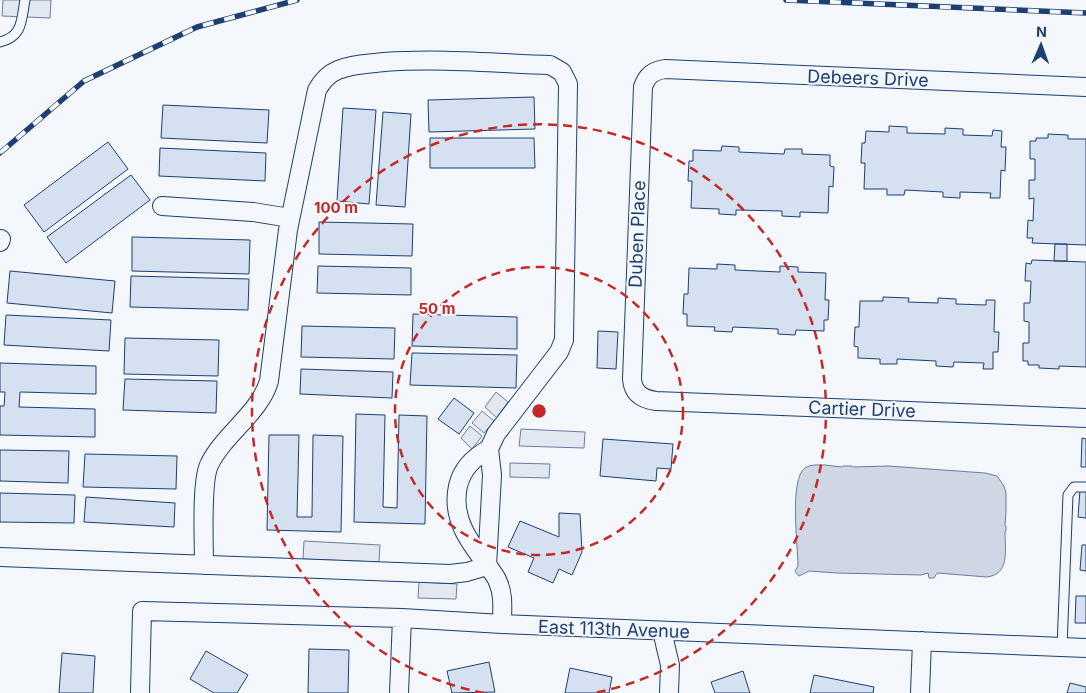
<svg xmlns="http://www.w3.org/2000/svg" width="1086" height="693" font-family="Inter,sans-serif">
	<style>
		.parking { fill: #e3e8f0; stroke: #687fa3 }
		.water { fill: #cfd7e4; stroke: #687fa3 }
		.building { fill: #d5e0f0; stroke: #1d3f73 }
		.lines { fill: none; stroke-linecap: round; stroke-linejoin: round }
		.service-casing { stroke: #1d3f73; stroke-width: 11 }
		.minor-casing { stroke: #1d3f73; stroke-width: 20 }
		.service { stroke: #f4f7fb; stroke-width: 9 }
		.minor { stroke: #f4f7fb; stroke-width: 18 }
		.rail-casing { stroke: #1d3f73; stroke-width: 5.5 }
		.rail { stroke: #f4f7fb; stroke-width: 4; stroke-dasharray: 11; stroke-linecap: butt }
		.ring { fill: none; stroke: #c62828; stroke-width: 2.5; stroke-dasharray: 9 6 }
		.labels { text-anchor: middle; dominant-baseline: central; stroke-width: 4; stroke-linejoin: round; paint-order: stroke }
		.street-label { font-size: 18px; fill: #1d3f73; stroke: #f4f7fb }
		.centre { fill: #c62828; stroke: #f4f7fb; stroke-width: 2.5 }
		.ring-label { font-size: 15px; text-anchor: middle; font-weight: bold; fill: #c62828; stroke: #f4f7fb; stroke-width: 4; stroke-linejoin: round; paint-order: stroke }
	</style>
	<rect width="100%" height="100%" fill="#f4f7fb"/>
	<!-- parking -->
	<path class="parking" d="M3,0H51L50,18L2,16Z
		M496,392L508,402L497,418L485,407Z
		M482,411L494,421L484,433L472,423Z
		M470,426L482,436L472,449L461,438Z
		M521,429L585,432L584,448L519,446Z
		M510,463L550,464L549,478L510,477Z
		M304,541L380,545L379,562L303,559Z
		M419,582L457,584L456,599L418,598Z"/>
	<!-- water -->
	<path class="water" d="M825,465L842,467L843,466H852L853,467L888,466L985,473L997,476L1004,486L1006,493V511L1005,526H1006V531L1005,532C1005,550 1010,574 987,577L937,573L934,578H929L928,573L921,575L837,573L809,571L799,576L795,571L798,566C798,547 789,479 805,468C811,464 818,465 825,465Z"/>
	<!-- building -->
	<path class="building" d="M534,97L535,129L429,132L428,100Z
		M163,105L269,110L267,143L161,138Z
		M343,108L376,110L369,204L337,201Z
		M383,112L411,114L405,207L376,205Z
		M889,126L907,127V133L945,134V128L963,129V135L992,136L993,130L1002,131L1001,147H1006L1005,171L1001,170L1000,198H990L991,193L960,192V198L943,197V192L905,190L904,195H887V189H864L865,163H861L862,143H865L866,131L889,132Z
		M1048,134L1068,135V139H1086V245L1032,243L1033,238H1027L1028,220L1033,221L1034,198L1029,199V180H1035V159H1030V141H1036V138H1048Z
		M430,138H534L535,168H430Z
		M108,142L128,169L44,232L24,205Z
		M722,146L739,147V152L784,154L785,149H802V154L830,155V166L834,167L833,187L829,186L828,213L800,212V217L782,216V211L736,210V215L719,214V209L691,208L692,181H688L689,161H693V150L721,151Z
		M160,148L266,153L265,181L159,176Z
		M131,175L150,200L66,263L47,237Z
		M319,222L413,224L412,256L319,254Z
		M132,237L250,240L249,274L132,271Z
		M1055,244H1067V261H1054Z
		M1032,260L1086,262V367L1059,366V369L1039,368V365H1028V361H1023V343H1029V322L1024,321V303H1030L1031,281H1025L1026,263L1031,264Z
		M717,264L735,265V270L780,272V266L798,267V272L826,273L825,300H829L828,320H824V331L796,330L795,335L778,334V329L733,327L732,332L714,331L715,327L687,326V314H683L684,294H688L689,268L717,269Z
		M318,266L411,268V295L317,293Z
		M10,271L115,281L112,313L7,303Z
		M131,276L249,279L248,310L130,307Z
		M883,297L909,298L908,302L938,303V298L956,299V304L986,305V300H995L994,332H999L998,352H993V369H983L984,363L954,362L953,367L936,366V361L897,359V364H880V359L858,358V347L854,346L855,327H859L860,301H883Z
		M413,314L517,317V349L412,346Z
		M6,315L111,320L109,351L4,345Z
		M302,326L395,328L394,359L301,357Z
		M598,331L618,332L616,369L597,368Z
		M125,338L219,340L218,376L124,374Z
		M412,353L517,355L516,388L410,385Z
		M0,363L96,366V394L20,392L19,407L95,409V437L0,435V406H4L5,392H0Z
		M301,369L393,372L392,398L300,394Z
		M125,379L217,381L216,413L123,410Z
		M454,398L474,413L459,434L438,419Z
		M356,414L385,415L383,507L397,508L399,415L427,416L425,524L354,522Z
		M269,435H299L297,517H312L313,435L343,436L341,532L267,530Z
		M1082,438L1086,439V467H1081Z
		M603,439L673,444L671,469L657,468L656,481L600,476Z
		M0,450L69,451L68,483L0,481Z
		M85,454L177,456L176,489L83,487Z
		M1080,490H1086V518L1078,517Z
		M0,493L75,495L74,523L0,522Z
		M86,497L175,503L174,527L84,522Z
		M559,513L580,514L582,552L572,575L559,569L553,583L528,572L534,558L508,547L520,521L559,537Z
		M1082,545H1086V571L1080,570Z
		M1076,596H1086V623H1075Z
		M309,649L349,650L348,693H308Z
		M206,651L248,675L237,693H214L190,679Z
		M62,653L95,656L93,693H59Z
		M489,662L495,692L452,693L447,671Z
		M570,668L612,677L609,693H565Z
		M743,671L750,693H715L711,682Z
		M814,675L874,687L873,693H810Z
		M1070,683L1086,687V693H1067Z"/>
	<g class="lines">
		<defs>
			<path id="service" d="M0,42C23,36 21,21 25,0
				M1062,647L1068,495L1074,487H1086"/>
			<path id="minor" d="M1086,87L665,69C653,71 647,75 643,87L632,379C633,393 642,399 656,401L1086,418
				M162,206L253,212L290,218
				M0,242L1,239
				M489,449C474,457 462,469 458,486C451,518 469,542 488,566C491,571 496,576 498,582C504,595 502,610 502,624
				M0,557L450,574L467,572L487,566
				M204,565C204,542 201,483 209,465C223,435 260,413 269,381L288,230L317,90C322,81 328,74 338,70C352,64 369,64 384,62C439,58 495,63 550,65L562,72L568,84L564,340L559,352L496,434L489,449L492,475L487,566
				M662,631L670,665L669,693
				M140,693L142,611L402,618L502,624L1086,648
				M399,693L402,618
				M920,693L922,641"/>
		</defs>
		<!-- service casing -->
		<use href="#service" class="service-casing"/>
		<!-- minor casing -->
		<use href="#minor" class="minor-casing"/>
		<!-- service -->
		<use href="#service" class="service"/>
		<!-- minor -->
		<use href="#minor" class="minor"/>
		<defs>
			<path id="rail" d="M786,0L1086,13
				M0,153L84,81L197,27L297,0"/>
		</defs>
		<!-- rail casing -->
		<use href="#rail" class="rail-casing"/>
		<!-- rail -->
		<use href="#rail" class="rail"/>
	</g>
	<!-- distance rings -->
	<g class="ring">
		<circle cx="539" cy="411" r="144"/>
		<path d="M484 693A287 287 0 1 1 594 693"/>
	</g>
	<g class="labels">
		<!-- street labels -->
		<g class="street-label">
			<text transform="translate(868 78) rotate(2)">Debeers Drive</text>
			<text transform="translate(637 234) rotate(-88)">Duben Place</text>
			<text transform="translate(862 409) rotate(2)">Cartier Drive</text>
			<text transform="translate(614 629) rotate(2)">East 113th Avenue</text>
		</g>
	</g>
	<circle cx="539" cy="411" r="8" class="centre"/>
	<g class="ring-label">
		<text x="336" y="213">100 m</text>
		<text x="437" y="314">50 m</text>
	</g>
	<!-- north arrow -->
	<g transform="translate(1041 45) rotate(2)" stroke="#f4f7fb" stroke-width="4" paint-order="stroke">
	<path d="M0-4L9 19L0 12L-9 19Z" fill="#1d3f73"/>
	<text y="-8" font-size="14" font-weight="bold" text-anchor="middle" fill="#1d3f73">N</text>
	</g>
</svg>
